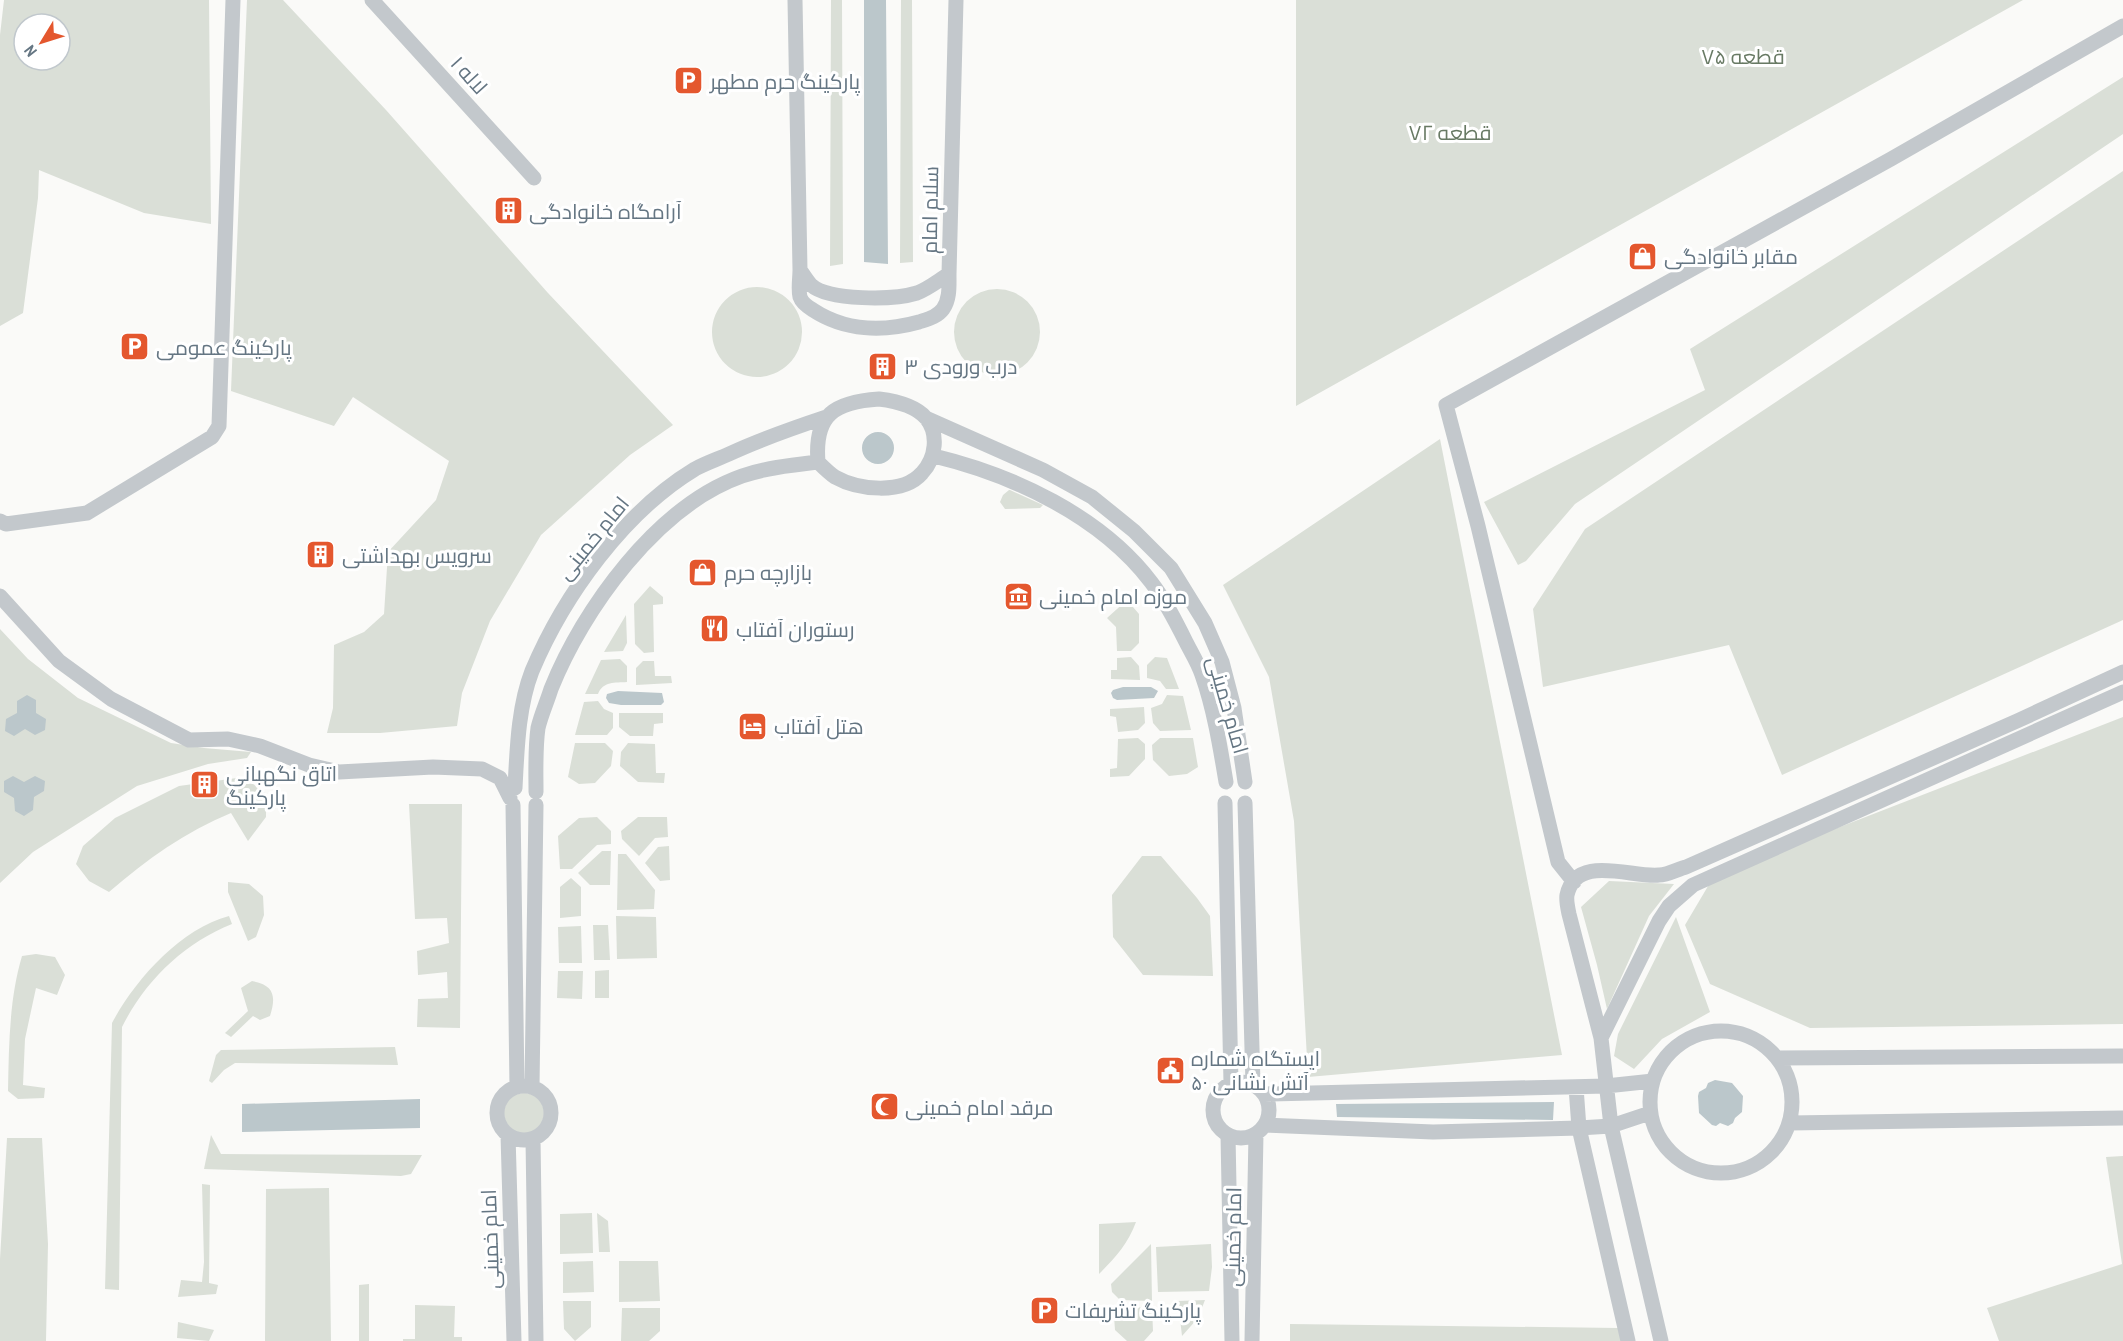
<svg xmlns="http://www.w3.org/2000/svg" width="2123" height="1341" font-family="'Archivo Narrow',Cairo,sans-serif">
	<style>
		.green { fill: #dadfd7; fill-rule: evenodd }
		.water { fill: #bbc7cb }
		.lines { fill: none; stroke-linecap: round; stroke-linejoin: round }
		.minor { stroke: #c3c8cc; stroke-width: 15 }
		.labels { text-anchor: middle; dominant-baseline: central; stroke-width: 6; stroke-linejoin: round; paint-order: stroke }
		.park-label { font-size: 21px; fill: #687a64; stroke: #fff }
		.street-label { font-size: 21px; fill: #657683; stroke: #fff }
		.poi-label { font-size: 21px; fill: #657683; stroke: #fff; text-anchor: start }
	</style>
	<rect width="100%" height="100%" fill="#fafaf8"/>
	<!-- green -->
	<path class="green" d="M4,0H209L211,224L144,213L39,170L38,198L23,313L0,326V35ZM24,24H60V60H24Z
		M247,0H283L386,110L548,293L673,425L630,455L541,535L490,621L462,693L457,726L380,733H327L333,708L334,645L364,632L384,614L388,552L436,500L449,461L353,397L334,426L231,391Z
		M831,0H842L843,264L830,266Z
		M901,0H912L913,262L900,263Z
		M1296,0H2023L1296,406Z
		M2123,77V134L1575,504L1526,561L1518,565L1484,502L1705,390L1690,349Z
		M2123,171V620L1782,775L1729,645L1543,687L1533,609L1585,529Z
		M712 332a45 45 0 1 1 90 0a45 45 0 1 1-90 0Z
		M954 332a43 43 0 1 1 86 0a43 43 0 1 1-86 0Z
		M1440,439L1562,1055L1308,1077L1294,821L1269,677L1223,585Z
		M1009,490H1010L1043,505L1040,508L1005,509L1000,502L1003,495Z
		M650,586L663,597V604L653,605L654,652L644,653L635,644L634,604Z
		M1127,600L1139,614V643L1131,651H1117L1116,627L1107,618Z
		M626,615L627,643L623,651L604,652Z
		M0,629L28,659L78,698L171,743L204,748L251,752L247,758L208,764L137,786L33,852L0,883Z
		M1131,657L1139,666L1140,680L1111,679V670H1117V658Z
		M1155,657L1167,658L1179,689H1166L1160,681L1147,678V665Z
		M620,659L627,666V682C615,683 603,681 598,694H585L601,660Z
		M643,661H654L655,676H671L672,683L636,685V668Z
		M1167,695L1183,696L1191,730L1160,731L1153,723L1151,708L1162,704Z
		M598,701L604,709L613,713V728L607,735H575L584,702Z
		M1144,707L1145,723L1138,730L1118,732L1116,717L1110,716V709Z
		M619,713H663V723L654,724L653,736H630L619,727Z
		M2123,717V1024L1810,1028L1710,984L1685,925L1714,876Z
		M1138,738L1145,744V759L1129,776L1110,777V769L1117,768L1118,739Z
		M1160,738H1193L1198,767L1187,774L1169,776L1153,760L1152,745Z
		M575,743H605L613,751L611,766L595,783L579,784L568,777Z
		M628,743L655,744L656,773H665L664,783L638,782L620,766L621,752Z
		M244,777L266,794V817L248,841L231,813C185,832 147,859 109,892L89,881L76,864L83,846L115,818L179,786Z
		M409,804H462L460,1028L417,1027L418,999L448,998L447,972L418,975L417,951L449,943L447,918L415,919Z
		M597,817L611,831V844L597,845L572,869H560L558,836L579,818Z
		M638,817H667L668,837L655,838L639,856L622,839L621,831Z
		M669,846L670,880L660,881L645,863L658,847Z
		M602,851H611L610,885H590L578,873Z
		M618,854H626L655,890L654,909L617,910Z
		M1142,856H1161L1197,898L1210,916L1213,976L1143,975L1113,937L1112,895Z
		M571,878L581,887V916L560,918V887Z
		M1609,881L1674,884L1649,916L1607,1009L1597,965L1581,907Z
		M228,882L249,884L263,896L264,915L256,937L248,941L228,892Z
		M229,916L232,924C184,943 145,981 122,1027L119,1290L105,1289L112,1023C135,980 180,929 229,916Z
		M616,916L656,917L657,958L617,959Z
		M1676,917L1710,1012L1662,1039L1634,1069L1614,1056L1618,1034Z
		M593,925H608L610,960H594Z
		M581,926L582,963H559L558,927Z
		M36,954L55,957L65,975L57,995L36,988L25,1039L23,1085L45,1088L44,1098L18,1099L8,1091C9,1046 9,1000 22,956Z
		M609,970V998H595V971Z
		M558,971H583L582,999L557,998Z
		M252,981C275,985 276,997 270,1016L260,1020L253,1016L231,1037L225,1033L248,1011L241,988Z
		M395,1047L398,1065L235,1063L224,1070L212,1083L209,1081L216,1055L221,1050Z
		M504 1113a20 20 0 1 1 40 0a20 20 0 1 1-40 0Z
		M211,1135L221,1154L422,1155L411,1174L401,1176L204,1169Z
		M7,1138H42L48,1244L46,1341H0V1259Z
		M2123,1156V1341H1999L1987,1308L2122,1264L2106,1157Z
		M202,1184L210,1185L209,1283L218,1285L216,1294L178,1297L181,1280L202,1282L204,1262Z
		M329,1188L331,1341H265L266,1189Z
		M592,1213L593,1253L560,1254V1214Z
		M597,1213L608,1221L610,1252H599Z
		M1136,1222C1128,1244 1115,1258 1099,1274V1224Z
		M1151,1244L1152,1301L1120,1300L1112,1292L1111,1284Z
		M1211,1244L1212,1267L1209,1291L1158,1292L1156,1247Z
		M593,1261L594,1292L563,1293V1262Z
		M619,1261H658L660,1301L619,1302Z
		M369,1284V1341H359V1285Z
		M1205,1300L1198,1318L1182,1336L1178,1301Z
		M563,1301H591V1327L575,1341L564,1329Z
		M415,1305L455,1306L454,1337H462V1341H403V1339H415Z
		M1152,1307L1153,1331L1144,1341H1127L1115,1330L1114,1316L1119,1308Z
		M622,1308H660V1331L649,1341H621Z
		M178,1322L214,1330L209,1341L177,1338Z
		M1290,1324L1618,1328L1621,1341H1290Z"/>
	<!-- water -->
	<path class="water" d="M864,0H886L888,264L864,262Z
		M862 448a16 16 0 1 1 32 0a16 16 0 1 1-32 0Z
		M1123,687H1151L1158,691L1154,698L1117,700L1113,698L1111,693L1113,690Z
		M618,691L662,693L664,702L661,705H621L609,703L606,698L607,694Z
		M27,695L36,700V713L46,719L45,730L35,735L25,729L14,736L5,731L6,719L17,713V701Z
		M13,776L24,782L35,776L45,781L44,791L34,797L33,810L24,816L15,811L14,798L4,792V781Z
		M1715,1080L1732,1083L1743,1096L1742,1112L1735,1118L1733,1123L1728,1126L1720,1123L1716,1126L1712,1125L1699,1113L1698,1096L1699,1092L1706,1088L1708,1083Z
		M420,1099V1128L242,1132V1104Z
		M1554,1102L1553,1120L1337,1117L1336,1104Z"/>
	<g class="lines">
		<!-- minor -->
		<path class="minor" d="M372,0L534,178
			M795,0L800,270C803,274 807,281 811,285C829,301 894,300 917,293C928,289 939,280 949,274L956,0
			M800,270C800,278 798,289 800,297C802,303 808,307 813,310C845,331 883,332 919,322C928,319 937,317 943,309C950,299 949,286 949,274
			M879,399C895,401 915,405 926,418C939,434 936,458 922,473C903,495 858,490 835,477C829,473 823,467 818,462C814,414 835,402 879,399Z
			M926,418L1043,470L1092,497L1134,531L1171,568L1205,623L1222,662L1234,708L1245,782
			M934,456C1013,475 1101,516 1151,582C1165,600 1176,622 1186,642C1191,652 1198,663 1202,675C1214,709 1220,746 1226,782
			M0,521L6,524L87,513L212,437L219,426L233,0
			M0,596L59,661L111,699L189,740L228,739L260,746L309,765L339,772L433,767L482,769L500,778L510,798
			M515,788C517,750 518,707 532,671C564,595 624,512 695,469C706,463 718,459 729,454C761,439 793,428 826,417
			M536,792C536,771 535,749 538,728C541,715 547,702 551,689C583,609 657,506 742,476C765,468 793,465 818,462
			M1225,803L1231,1083
			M1245,803L1253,1084
			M513,805L517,1087
			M1574,882L1558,862L1478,526L1446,405L1891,159L2123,26
			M1650 1102a71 71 0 1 1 142 0a71 71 0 1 1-142 0Z
			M1601,1038L1659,921L1669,906L1693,885L2123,692
			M1778,1058L2123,1056
			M1213 1110a28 28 0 1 1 56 0a28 28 0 1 1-56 0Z
			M497 1113a27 27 0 1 1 54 0a27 27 0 1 1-54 0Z
			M532,1087L536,805
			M1576,1087L1579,1128L1628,1341
			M1265,1094L1606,1086L1653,1081
			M1790,1123L2123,1118
			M1265,1125L1433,1132L1579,1128L1611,1126L1650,1113
			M508,1135L514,1341
			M1228,1135L1232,1341
			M533,1139L536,1341
			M1252,1341L1256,1134
			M1661,1341L1611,1126L1601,1038L1569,914C1568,909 1566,901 1567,895C1576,853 1632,878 1659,875C1668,875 1678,869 1686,867L2017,721L2123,672"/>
	</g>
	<!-- icons -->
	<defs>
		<symbol id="parking-square" viewBox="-11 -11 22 22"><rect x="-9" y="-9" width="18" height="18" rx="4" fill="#e4572e" stroke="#fff"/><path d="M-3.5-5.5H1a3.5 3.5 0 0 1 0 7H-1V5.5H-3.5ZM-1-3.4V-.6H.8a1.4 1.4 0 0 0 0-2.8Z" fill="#fff"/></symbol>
		<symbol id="building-square" viewBox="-11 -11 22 22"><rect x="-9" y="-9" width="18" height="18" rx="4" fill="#e4572e" stroke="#fff"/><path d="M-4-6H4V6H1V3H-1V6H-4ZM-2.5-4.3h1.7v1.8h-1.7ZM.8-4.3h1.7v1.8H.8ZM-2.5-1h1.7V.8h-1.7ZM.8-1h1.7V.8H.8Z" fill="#fff"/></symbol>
		<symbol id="shop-square" viewBox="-11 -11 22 22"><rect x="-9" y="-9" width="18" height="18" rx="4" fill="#e4572e" stroke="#fff"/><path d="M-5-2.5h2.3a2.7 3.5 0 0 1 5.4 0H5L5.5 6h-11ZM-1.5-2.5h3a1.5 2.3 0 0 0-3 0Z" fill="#fff"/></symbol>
		<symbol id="museum-square" viewBox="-11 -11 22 22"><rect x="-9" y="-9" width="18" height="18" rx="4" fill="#e4572e" stroke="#fff"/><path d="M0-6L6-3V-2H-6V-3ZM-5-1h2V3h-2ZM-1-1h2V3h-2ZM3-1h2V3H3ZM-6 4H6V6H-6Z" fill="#fff"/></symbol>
		<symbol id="restaurant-square" viewBox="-11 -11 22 22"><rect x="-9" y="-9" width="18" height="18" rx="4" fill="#e4572e" stroke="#fff"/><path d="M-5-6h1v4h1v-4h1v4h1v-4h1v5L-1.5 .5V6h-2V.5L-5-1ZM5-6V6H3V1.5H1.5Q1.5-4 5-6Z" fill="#fff"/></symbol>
		<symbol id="hotel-square" viewBox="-11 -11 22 22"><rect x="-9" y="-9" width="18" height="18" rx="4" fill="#e4572e" stroke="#fff"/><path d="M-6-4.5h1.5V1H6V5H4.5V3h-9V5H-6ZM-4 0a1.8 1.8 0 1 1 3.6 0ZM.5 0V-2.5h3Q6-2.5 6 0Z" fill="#fff"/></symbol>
		<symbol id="civic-square" viewBox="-11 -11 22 22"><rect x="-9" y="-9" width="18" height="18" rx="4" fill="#e4572e" stroke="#fff"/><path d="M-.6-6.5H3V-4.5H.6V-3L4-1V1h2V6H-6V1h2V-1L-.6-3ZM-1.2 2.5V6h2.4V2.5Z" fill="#fff"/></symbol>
		<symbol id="mosque-square" viewBox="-11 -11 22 22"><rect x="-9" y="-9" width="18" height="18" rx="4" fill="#e4572e" stroke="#fff"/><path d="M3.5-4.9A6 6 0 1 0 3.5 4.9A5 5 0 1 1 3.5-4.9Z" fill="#fff"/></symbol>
	</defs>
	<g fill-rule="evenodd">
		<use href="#parking-square" x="672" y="64" width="33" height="33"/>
		<use href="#building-square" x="492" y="194" width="33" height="33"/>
		<use href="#shop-square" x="1626" y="240" width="33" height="33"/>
		<use href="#parking-square" x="118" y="330" width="33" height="33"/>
		<use href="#building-square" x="866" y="350" width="33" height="33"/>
		<use href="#building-square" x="304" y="538" width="33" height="33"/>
		<use href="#shop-square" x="686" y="556" width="33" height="33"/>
		<use href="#museum-square" x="1002" y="580" width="33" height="33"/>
		<use href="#restaurant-square" x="698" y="612" width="33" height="33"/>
		<use href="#hotel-square" x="736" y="710" width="33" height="33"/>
		<use href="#building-square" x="188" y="768" width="33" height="33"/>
		<use href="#civic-square" x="1154" y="1054" width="33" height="33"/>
		<use href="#mosque-square" x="868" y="1090" width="33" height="33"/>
		<use href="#parking-square" x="1028" y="1294" width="33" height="33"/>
	</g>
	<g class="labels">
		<!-- park labels -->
		<g class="park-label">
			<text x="1743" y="56">قطعه ۷۵</text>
			<text x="1450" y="132">قطعه ۷۲</text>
		</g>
		<!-- street labels -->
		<g class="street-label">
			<text transform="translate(469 75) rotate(48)">لاله ۱</text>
			<text transform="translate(930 210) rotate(-89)">سلام امام</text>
			<text transform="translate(593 538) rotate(-51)">امام خمینی</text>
			<text transform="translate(1228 705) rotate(74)">امام خمینی</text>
			<text transform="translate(1233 1237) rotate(-89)">امام خمینی</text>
			<text transform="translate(490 1239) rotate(-92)">امام خمینی</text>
		</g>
		<!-- poi labels -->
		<g class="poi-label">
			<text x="710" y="81">پارکینگ حرم مطهر</text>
			<text x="529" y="211">آرامگاه خانوادگی</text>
			<text x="1664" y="256">مقابر خانوادگی</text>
			<text x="156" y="347">پارکینگ عمومی</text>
			<text x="904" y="366">درب ورودی ۳</text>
			<text x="342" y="555">سرویس بهداشتی</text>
			<text x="724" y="572">بازارچه حرم</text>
			<text x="1039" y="596">موزه امام خمینی</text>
			<text x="736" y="629">رستوران آفتاب</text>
			<text x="774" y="726">هتل آفتاب</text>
			<text x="226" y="773">اتاق نگهبانی<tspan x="226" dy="24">پارکینگ</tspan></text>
			<text x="1191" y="1058">ایستگاه شماره<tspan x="1191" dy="24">۵۰ آتش نشانی</tspan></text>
			<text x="905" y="1107">مرقد امام خمینی</text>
			<text x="1065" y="1310">پارکینگ تشریفات</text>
		</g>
	</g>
	<!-- north arrow -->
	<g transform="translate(42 42) rotate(232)"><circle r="28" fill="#ffffff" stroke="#c1c8cd" stroke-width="1.5"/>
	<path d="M0-4.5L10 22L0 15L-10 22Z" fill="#e4572e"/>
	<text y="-9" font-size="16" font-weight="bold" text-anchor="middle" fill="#657683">N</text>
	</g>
</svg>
